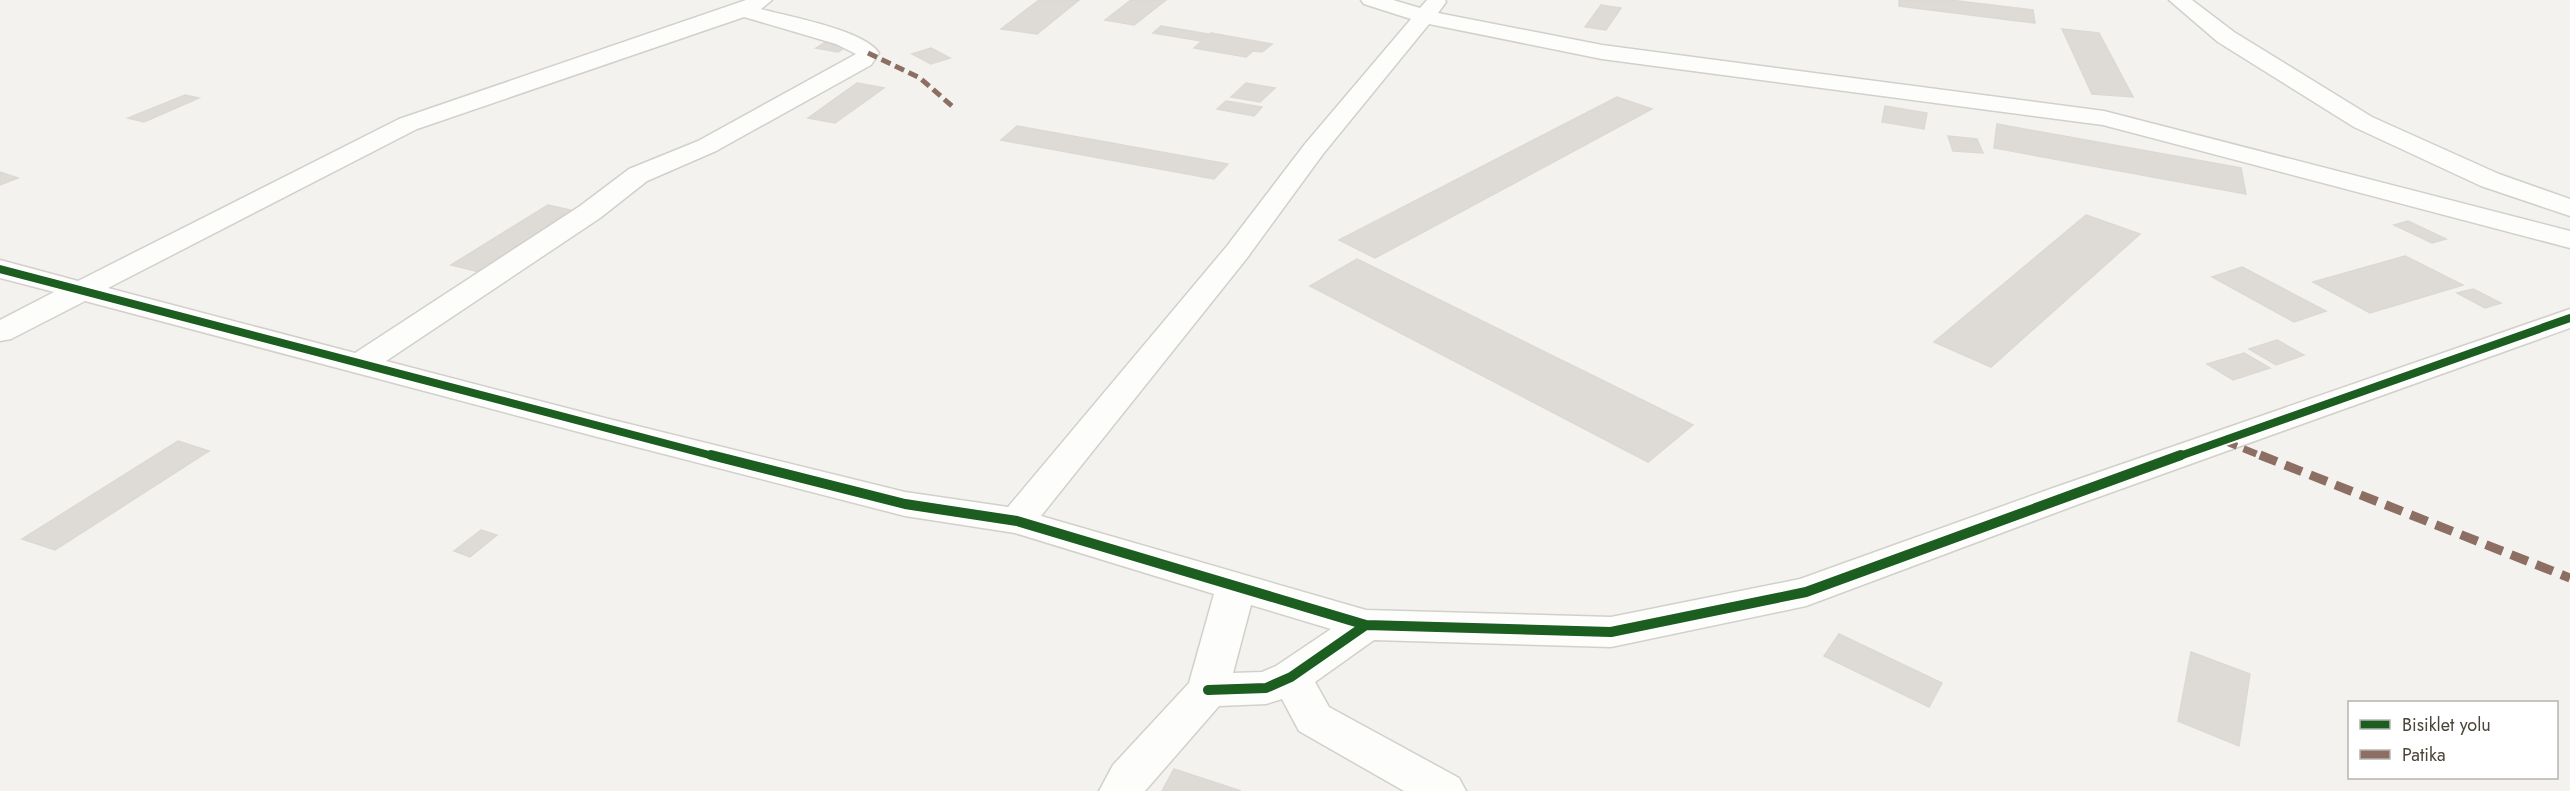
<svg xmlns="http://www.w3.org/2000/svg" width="2570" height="791" font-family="Jost,sans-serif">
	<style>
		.building { fill: #dedbd6; stroke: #dcd9d4; stroke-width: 1.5 }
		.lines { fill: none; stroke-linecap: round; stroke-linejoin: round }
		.street-casing { stroke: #d2d0cb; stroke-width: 3 }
		.street { fill: #fdfdfc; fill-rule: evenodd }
		.quiet-far2 { stroke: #8d6e63; stroke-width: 5; stroke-dasharray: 10 5; stroke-linecap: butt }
		.quiet-far1 { stroke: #8d6e63; stroke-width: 7; stroke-dasharray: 14 7; stroke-linecap: butt }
		.quiet { stroke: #8d6e63; stroke-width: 9; stroke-dasharray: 18 9; stroke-linecap: butt }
		.cycleway-far1-casing { stroke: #fff; stroke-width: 12 }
		.cycleway-casing { stroke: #fff; stroke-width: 14 }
		.cycleway-far1 { stroke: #1b5e20; stroke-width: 8 }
		.cycleway { stroke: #1b5e20; stroke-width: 10 }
	</style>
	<rect width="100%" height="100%" fill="#f4f2ee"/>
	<!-- building -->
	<path class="building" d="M1039,0H1079L1037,34L1001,29Z
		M1131,0H1166L1134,25L1105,20Z
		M1899,0H1950L2033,10L2035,23L1899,6Z
		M1601,5L1621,8L1606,30L1585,27Z
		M1161,26L1208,34L1201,41L1153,33Z
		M2062,29L2099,33L2133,97L2092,94Z
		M1211,33L1272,44L1262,52L1253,51L1246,57L1194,48Z
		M827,41L849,45L838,52L816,48Z
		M931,48L950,58L931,64L912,54Z
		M857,83L884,88L835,123L808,118Z
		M1246,83L1275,88L1260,102L1231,97Z
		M185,95L199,98L144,122L128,118Z
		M1617,97L1652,109L1375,258L1339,240Z
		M1226,101L1262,107L1254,116L1217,109Z
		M1885,106L1927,113L1924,129L1882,122Z
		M1997,124L2241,168L2246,194L1994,148Z
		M1017,126L1228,164L1214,179L1001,140Z
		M1948,136L1977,139L1983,153L1953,151Z
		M0,173V172L18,178L0,185Z
		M548,205L575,211L479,272L451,265Z
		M2086,215L2140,234L1991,367L1934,342Z
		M2408,221L2446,239L2432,243L2394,225Z
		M2405,256L2463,285L2370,313L2313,282Z
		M1357,259L1693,425L1648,462L1310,286Z
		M2242,267L2326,311L2294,322L2212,277Z
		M2473,289L2501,303L2485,308L2457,293Z
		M2277,340L2304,355L2276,365L2249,349Z
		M2244,353L2270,368L2233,380L2207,364Z
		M178,441L209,451L55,550L22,539Z
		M481,530L497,535L470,557L454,551Z
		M1839,634L1942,683L1929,707L1824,656Z
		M2191,652L2250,674L2239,746L2178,721Z
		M1174,769L1241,791H1162Z"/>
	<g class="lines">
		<defs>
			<path id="street" d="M746,0H772L761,9C790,17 864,30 879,53L871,65L716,151L647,181L600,218L386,361L605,418L905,492L1008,507L1227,246L1305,144L1411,19L1364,4L1361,0H1393L1420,8L1427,0H1445L1446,2L1438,13L1602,45L2104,111L2570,231V248L2103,125L1602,59L1429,24L1323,154L1247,258L1041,516L1366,610L1611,617L1800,579L2053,488L2570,309V328L2079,504L1806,606L1611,647L1374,640L1315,682L1329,707L1459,778L1466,791H1404L1299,731L1282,699L1266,704L1219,706L1145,791H1099L1113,765L1189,683L1214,594L1015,533L905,516L590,435L85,301L11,339L0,341V320L54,292L0,278V260L78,281L399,119ZM744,17L836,44L856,54L698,141L629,169L580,206L355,353L108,288L417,129ZM1251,605L1331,629L1276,666L1262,672L1233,673Z
				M2169,0H2192L2234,32L2372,117L2499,174L2570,199V216L2481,186L2354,127L2218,42Z"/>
		</defs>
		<!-- street casing -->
		<use href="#street" class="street-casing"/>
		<!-- street -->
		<use href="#street" class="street"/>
		<!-- quiet-far2 -->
		<path class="quiet-far2" d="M868,53L920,78L952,106"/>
		<!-- quiet-far1 -->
		<path class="quiet-far1" d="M2224,441L2264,457"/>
		<!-- quiet -->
		<path class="quiet" d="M2260,455L2570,578"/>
		<defs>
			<path id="cycleway-far1" d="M0,269L717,457
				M2177,457L2570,318"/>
			<path id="cycleway" d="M711,455L905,504L1017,521L1366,625
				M1208,690L1266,688L1291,677L1366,625L1611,632L1806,592L2181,455"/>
		</defs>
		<!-- cycleway-far1 casing -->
		<use href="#cycleway-far1" class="cycleway-far1-casing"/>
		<!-- cycleway casing -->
		<use href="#cycleway" class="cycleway-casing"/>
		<!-- cycleway-far1 -->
		<use href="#cycleway-far1" class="cycleway-far1"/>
		<!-- cycleway -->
		<use href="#cycleway" class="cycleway"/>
	</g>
	<!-- legend -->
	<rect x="2348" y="701" width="210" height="78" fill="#ffffff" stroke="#b7b4b0" stroke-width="1.5"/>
	<rect x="2360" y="720" width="30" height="9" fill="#1b5e20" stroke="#b7b4b0" stroke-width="1.5"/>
	<text x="2402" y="731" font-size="18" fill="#4b4439">Bisiklet yolu</text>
	<rect x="2360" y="750" width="30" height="9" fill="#8d6e63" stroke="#b7b4b0" stroke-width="1.5"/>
	<text x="2402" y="761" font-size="18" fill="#4b4439">Patika</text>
</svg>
